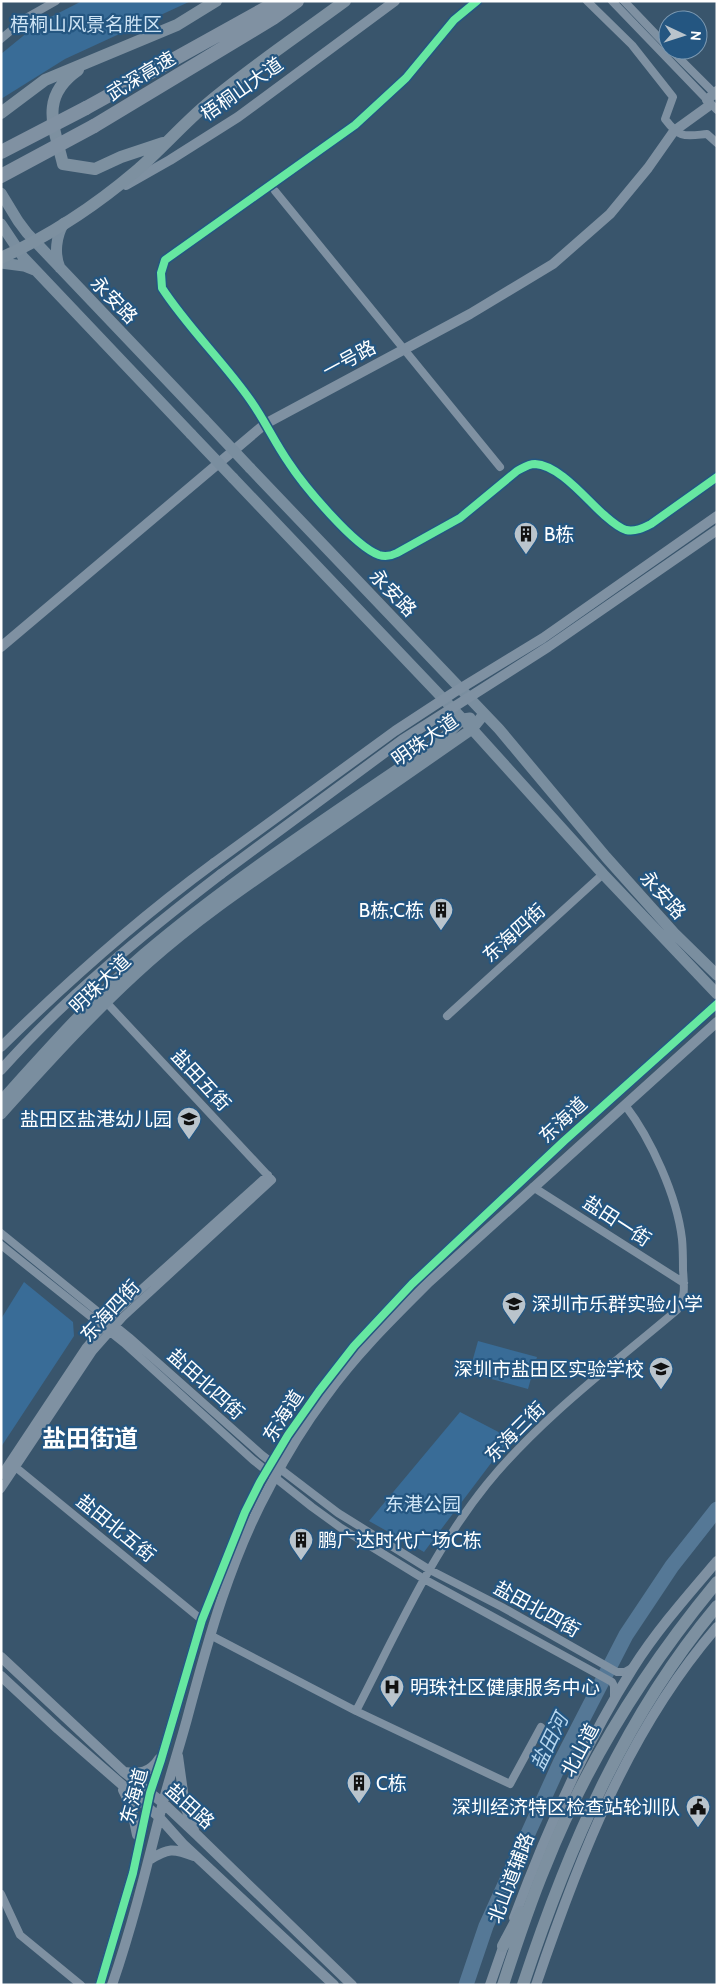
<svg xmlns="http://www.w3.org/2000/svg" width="718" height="1986" font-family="Cabin,'Noto Sans SC',sans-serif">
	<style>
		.green { fill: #396c97 }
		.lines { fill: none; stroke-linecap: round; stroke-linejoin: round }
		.river { stroke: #557896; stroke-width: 15 }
		.minor { stroke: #7f91a2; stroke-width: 8 }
		.tertiary { stroke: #7f91a2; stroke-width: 10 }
		.secondary { stroke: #7a8e9f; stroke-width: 11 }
		.primary { stroke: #7d90a0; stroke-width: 12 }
		.motorway { stroke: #8091a2; stroke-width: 14 }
		.tertiary-bridge { stroke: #7f91a2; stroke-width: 10 }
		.secondary-bridge { stroke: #7a8e9f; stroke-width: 11 }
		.motorway-bridge { stroke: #8091a2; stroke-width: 14 }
		.cycleway-casing { stroke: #245681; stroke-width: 11 }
		.cycleway { stroke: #66e7a1; stroke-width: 8 }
		.labels { text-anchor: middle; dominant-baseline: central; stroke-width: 4.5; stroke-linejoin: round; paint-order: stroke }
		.park-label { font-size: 19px; fill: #cee4f5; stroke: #245681 }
		.street-label { font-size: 19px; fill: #fff; stroke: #245681 }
		.poi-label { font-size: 19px; fill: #fff; stroke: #245681; text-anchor: start }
		.water-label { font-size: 20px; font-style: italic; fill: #b6d6ee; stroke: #245681 }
		.district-label { font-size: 24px; font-weight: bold; fill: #fff; stroke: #245681 }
	</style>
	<rect width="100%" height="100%" fill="#39556c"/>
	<!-- green -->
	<path class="green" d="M82,1H191L65,59L1,99V54L39,23Z
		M24,1282L73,1322L74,1336L1,1447V1319Z
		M478,1341L537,1357L528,1389L469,1373Z
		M460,1412L510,1438L424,1552L369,1521Z"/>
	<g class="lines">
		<!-- river -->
		<path class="river" d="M466,1985L486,1926L560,1763L626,1635L672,1566L717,1509"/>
		<!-- minor -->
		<path class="minor" d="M477,1L454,20L406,78L355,125L165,260L161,273L162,288C188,328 224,362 251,401C265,421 275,443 289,463C304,486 354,546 379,555C385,557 391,556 397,553L460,518L517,471C523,468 528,464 535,464C559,465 586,499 603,514C610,520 617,527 626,530C635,532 643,528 651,524L717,477
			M587,1L632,45L673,97L665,119C680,139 685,136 707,134L717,143
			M612,1L717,110
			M624,1L668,47
			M1,39L26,18L56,1
			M671,50L717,96
			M275,191L500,467
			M447,1016L603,874
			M533,1187L684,1283
			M1,1233L129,1337L262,1455L338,1513L430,1570L502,1607L617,1672H625L632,1668
			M1,1245L124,1343L253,1460L312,1507L341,1528L424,1579L612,1682L614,1686V1698
			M13,1465L202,1620
			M1,1475L86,1347L117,1311L268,1175
			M1,1489L93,1351L123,1317L272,1180L106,1002
			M210,1635L356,1711L510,1784L541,1727
			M356,1711C396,1634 432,1552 487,1484C541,1418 612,1365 677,1310C686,1298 684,1284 683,1270C683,1259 683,1249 682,1239C677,1196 651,1139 625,1105
			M1,1894L20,1935L81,1985"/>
		<!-- tertiary -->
		<path class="tertiary" d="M707,100L717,91
			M126,185L170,160L238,117L395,1
			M1,647L265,424L470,314L553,264L610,214L648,168L674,131L710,105
			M1,1047C68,981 138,919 214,863
			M1,1070C66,997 143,934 221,874
			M1,1657L124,1772L163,1803L197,1835L352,1985
			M1,1676L58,1729L159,1817L184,1845L334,1985
			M178,1756L185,1806L194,1830
			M124,1772C139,1774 150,1773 159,1759
			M123,1790L131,1806L137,1835
			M149,1860C168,1848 173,1848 194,1856
			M514,1918C546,1832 583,1747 633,1668C657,1630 688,1595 717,1561
			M100,1985L133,1873L150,1793L161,1760L202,1620L245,1512L260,1482L288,1435L319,1391L354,1346L412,1284L564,1141L717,1004
			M112,1985C131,1930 145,1874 159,1818C167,1785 178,1752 187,1719C208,1640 230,1559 270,1486C286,1455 305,1424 326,1396C356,1354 393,1318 429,1282L717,1022
			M490,1985L506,1939
			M536,1985C579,1858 628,1730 717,1627"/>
		<!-- secondary -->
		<path class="secondary" d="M1,193L18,221L27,233L204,419
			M1,224L23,257L191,434
			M1,263L24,266L34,270
			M60,268C54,254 56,236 64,223
			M250,468L499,729L606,857L674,933L717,975
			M233,478L472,729L603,874L717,994
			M1,1101C47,1050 92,999 144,954C237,875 342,808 442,739L463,719L470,718
			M1,1114C49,1061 96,1009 149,962C196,920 249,884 301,848C358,808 415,769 472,729L484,714"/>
		<!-- primary -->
		<path class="primary" d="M78,70C39,97 54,127 63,164L95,169L121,157L163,143
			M1,113L45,80L177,25L216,1
			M1,258C49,236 95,206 135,172C161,150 182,125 207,104C251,67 299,35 345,1
			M503,1946L521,1912
			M503,1985C516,1945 529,1905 545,1867C586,1763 646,1668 717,1582
			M523,1985C568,1849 624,1717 717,1606"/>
		<!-- motorway -->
		<path class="motorway" d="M86,108L279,1
			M94,126L273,18L297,1"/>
		<!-- tertiary-bridge -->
		<path class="tertiary-bridge" d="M214,863L395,731L453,693L543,638L717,516
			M221,874L402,740L548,647L717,530"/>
		<!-- secondary-bridge -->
		<path class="secondary-bridge" d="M204,419L250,468
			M191,434L233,478"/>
		<!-- motorway-bridge -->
		<path class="motorway-bridge" d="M1,152L86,108
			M1,176L94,126"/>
		<defs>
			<path id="cycleway" d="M477,1L454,20L406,78L355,125L165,260L161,273L162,288C188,328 224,362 251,401C265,421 275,443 289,463C304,486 354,546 379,555C385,557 391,556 397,553L460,518L517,471C523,468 528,464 535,464C559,465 586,499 603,514C610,520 617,527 626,530C635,532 643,528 651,524L717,477
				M100,1985L133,1873L150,1793L161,1760L202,1620L245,1512L260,1482L288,1435L319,1391L354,1346L412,1284L564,1141L717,1004"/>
		</defs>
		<!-- cycleway casing -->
		<use href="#cycleway" class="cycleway-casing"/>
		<!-- cycleway -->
		<use href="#cycleway" class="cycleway"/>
	</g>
	<!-- icons -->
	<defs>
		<symbol id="building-pin" viewBox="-11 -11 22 30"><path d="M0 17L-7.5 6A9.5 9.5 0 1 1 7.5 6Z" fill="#bac4cc" stroke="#245681"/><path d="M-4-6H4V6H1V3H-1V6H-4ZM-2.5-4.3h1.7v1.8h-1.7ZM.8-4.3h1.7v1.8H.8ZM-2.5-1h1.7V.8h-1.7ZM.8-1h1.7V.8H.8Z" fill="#111"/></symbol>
		<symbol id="school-pin" viewBox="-11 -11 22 30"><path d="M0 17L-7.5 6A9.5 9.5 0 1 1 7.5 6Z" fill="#bac4cc" stroke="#245681"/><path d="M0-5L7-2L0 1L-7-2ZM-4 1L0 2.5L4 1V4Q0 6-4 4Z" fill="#111"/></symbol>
		<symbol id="hospital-pin" viewBox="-11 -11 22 30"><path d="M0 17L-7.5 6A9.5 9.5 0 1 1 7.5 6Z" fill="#bac4cc" stroke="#245681"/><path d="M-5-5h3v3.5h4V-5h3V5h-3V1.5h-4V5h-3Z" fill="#111"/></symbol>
		<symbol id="civic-pin" viewBox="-11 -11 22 30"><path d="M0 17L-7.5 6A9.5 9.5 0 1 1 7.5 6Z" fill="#bac4cc" stroke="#245681"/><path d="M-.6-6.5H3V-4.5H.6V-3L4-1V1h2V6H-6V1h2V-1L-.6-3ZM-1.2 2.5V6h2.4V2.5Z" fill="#111"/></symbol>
	</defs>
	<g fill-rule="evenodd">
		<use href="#building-pin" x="512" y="520" width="28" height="38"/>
		<use href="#building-pin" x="427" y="896" width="28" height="38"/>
		<use href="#school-pin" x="175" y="1105" width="28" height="38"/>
		<use href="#school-pin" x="500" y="1290" width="28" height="38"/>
		<use href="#school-pin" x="647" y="1355" width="28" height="38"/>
		<use href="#building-pin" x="287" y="1526" width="28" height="38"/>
		<use href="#hospital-pin" x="378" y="1673" width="28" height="38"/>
		<use href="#building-pin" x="345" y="1769" width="28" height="38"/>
		<use href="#civic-pin" x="684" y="1793" width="28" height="38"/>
	</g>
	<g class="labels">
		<!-- park labels -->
		<g class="park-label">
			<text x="86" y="24">梧桐山风景名胜区</text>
			<text x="423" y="1504">东港公园</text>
		</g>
		<!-- street labels -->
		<g class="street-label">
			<text transform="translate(141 76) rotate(-31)">武深高速</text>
			<text transform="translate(242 89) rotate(-35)">梧桐山大道</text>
			<text transform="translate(114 300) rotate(46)">永安路</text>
			<text transform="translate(349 359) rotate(-28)">一号路</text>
			<text transform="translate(393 593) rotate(46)">永安路</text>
			<text transform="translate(425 740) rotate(-35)">明珠大道</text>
			<text transform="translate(663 895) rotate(48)">永安路</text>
			<text transform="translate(514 933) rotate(-42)">东海四街</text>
			<text transform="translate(100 984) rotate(-44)">明珠大道</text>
			<text transform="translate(201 1080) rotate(47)">盐田五街</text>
			<text transform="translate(563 1120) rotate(-43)">东海道</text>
			<text transform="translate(617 1221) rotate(33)">盐田一街</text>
			<text transform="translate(110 1311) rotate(-47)">东海四街</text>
			<text transform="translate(206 1384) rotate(42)">盐田北四街</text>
			<text transform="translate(283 1416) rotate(-57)">东海道</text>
			<text transform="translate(515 1432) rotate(-45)">东海三街</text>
			<text transform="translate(116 1528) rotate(39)">盐田北五街</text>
			<text transform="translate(537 1609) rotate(29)">盐田北四街</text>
			<text transform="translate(580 1750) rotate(-62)">北山道</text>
			<text transform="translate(134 1796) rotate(-75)">东海道</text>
			<text transform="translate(190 1806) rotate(42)">盐田路</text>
			<text transform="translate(511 1878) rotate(-69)">北山道辅路</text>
		</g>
		<!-- poi labels -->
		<g class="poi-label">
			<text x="544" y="534">B栋</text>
			<text x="424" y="910" text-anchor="end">B栋;C栋</text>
			<text x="172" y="1119" text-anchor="end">盐田区盐港幼儿园</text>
			<text x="532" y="1304">深圳市乐群实验小学</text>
			<text x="644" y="1369" text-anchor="end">深圳市盐田区实验学校</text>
			<text x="318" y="1540">鹏广达时代广场C栋</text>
			<text x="410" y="1687">明珠社区健康服务中心</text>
			<text x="376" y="1783">C栋</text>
			<text x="680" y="1807" text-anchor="end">深圳经济特区检查站轮训队</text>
		</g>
		<!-- water labels -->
		<g class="water-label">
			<text transform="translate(549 1742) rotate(-64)">盐田河</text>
		</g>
		<!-- district labels -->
		<g class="district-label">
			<text x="90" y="1438">盐田街道</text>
		</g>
	</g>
	<!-- border -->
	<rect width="718" height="1986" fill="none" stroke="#ffffff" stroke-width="5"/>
	<!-- north arrow -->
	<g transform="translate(683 35) rotate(94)"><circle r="24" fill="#245681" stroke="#7c9ab3"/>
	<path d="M0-4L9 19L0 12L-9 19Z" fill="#bac4cc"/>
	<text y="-8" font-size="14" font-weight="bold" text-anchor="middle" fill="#ffffff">N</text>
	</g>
</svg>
